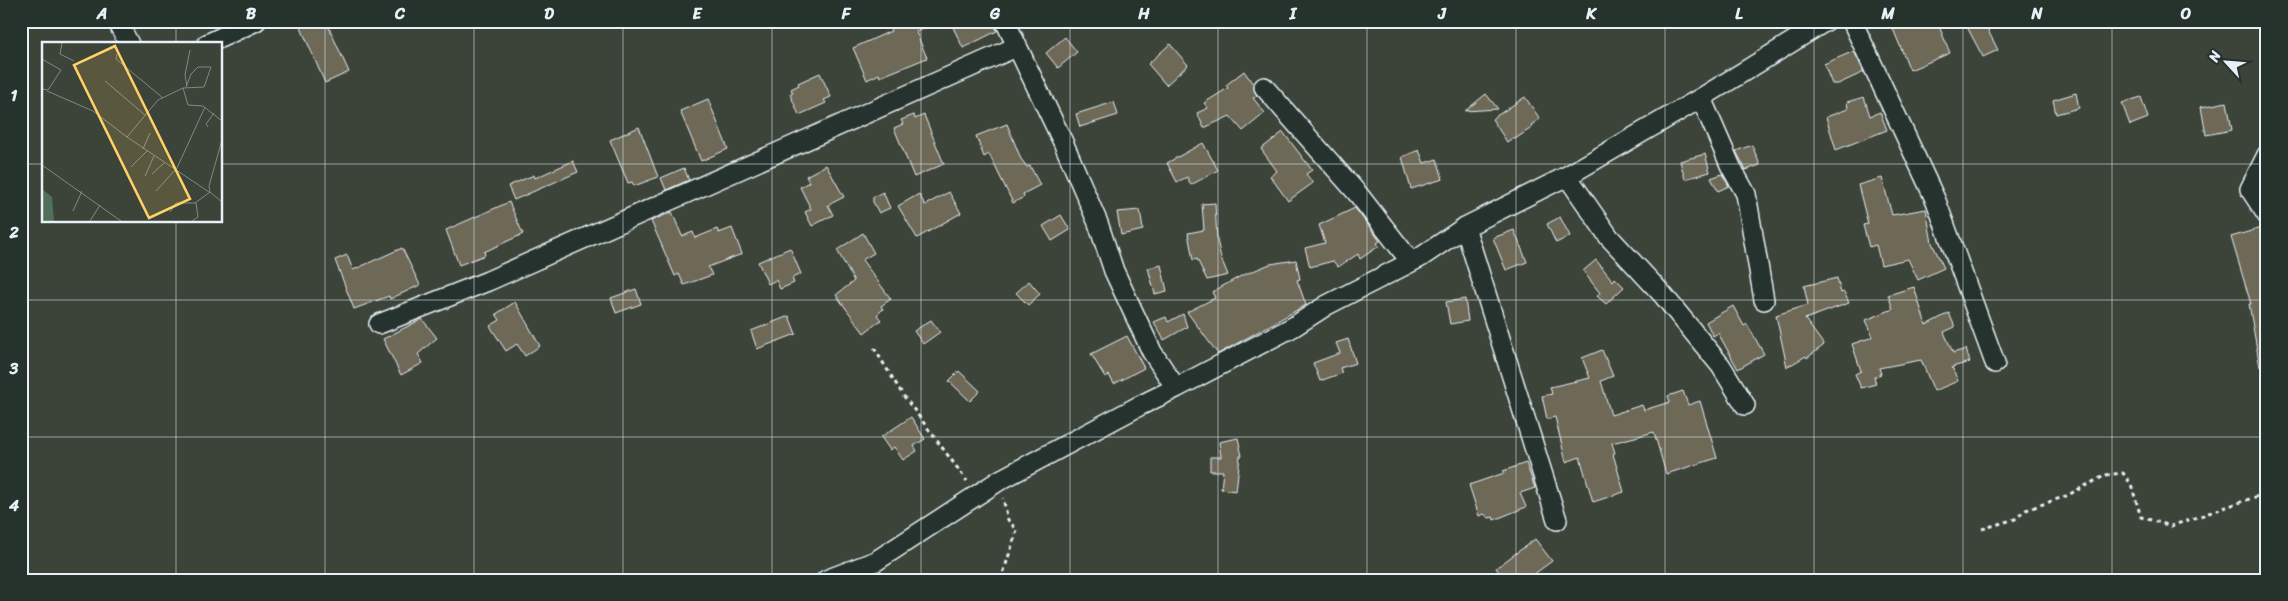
<svg xmlns="http://www.w3.org/2000/svg" width="2288" height="601" font-family="Sriracha,sans-serif">
	<style>
		.building { fill: #6e6856; stroke: #e8f1f8 }
		.lines { fill: none; stroke-linecap: round; stroke-linejoin: round }
		.minor-casing { stroke: #e8f1f8; stroke-width: 22 }
		.path { stroke: #e8f1f8; stroke-width: 3; stroke-dasharray: 4 4; stroke-linecap: butt }
		.minor { stroke: #26332d; stroke-width: 19 }
		.grid { fill: none; stroke: #e8f1f8; stroke-width: 1; stroke-opacity: 0.55 }
		.inset-road { fill: none; stroke: #818985; stroke-width: 1 }
		.view { fill: #ffd166; fill-opacity: 0.15; stroke: #ffd166; stroke-width: 2.5 }
		.inset-edge { fill: none; stroke: #e8f1f8; stroke-width: 2.5 }
		.neatline { fill: none; stroke: #e8f1f8; stroke-width: 2 }
		.grid-label { font-size: 16px; text-anchor: middle; font-weight: bold; fill: #e8f1f8 }
	</style>
	<rect width="100%" height="100%" fill="#3c4339"/>
	<filter id="ink" filterUnits="userSpaceOnUse"><feTurbulence type="fractalNoise" baseFrequency=".02" numOctaves="2"/><feDisplacementMap in="SourceGraphic" scale="10" xChannelSelector="R" yChannelSelector="G"/><feConvolveMatrix kernelMatrix="1 2 1 2 8 2 1 2 1" color-interpolation-filters="sRGB"/></filter>
	<g filter="url(#ink)">
		<!-- building -->
		<path class="building" d="M298,21H326L349,72L325,83Z
			M898,21H940L916,32L927,58L880,77L879,74L867,80L853,48L891,31L889,25Z
			M950,21H994L997,31L963,48Z
			M1911,21H1937L1950,53L1910,70L1893,29Z
			M1978,21H1983L1998,50L1983,57L1967,27Z
			M1065,37L1077,52L1058,68L1046,53Z
			M1170,44L1188,65L1166,85L1148,64Z
			M1854,51L1864,72L1838,84H1832L1824,64Z
			M1244,71L1253,84L1257,96L1253,98L1265,113L1243,131L1230,116L1204,128L1197,113L1208,108L1204,103L1228,88L1226,85Z
			M820,73L831,97L824,100L826,103L799,115L790,94L793,93L791,89L799,85L798,83Z
			M2076,93L2079,108L2056,114L2053,100Z
			M1486,94L1498,109L1465,111Z
			M1525,97L1540,119L1531,125L1533,127L1515,139L1514,137L1507,142L1492,119Z
			M1864,97L1870,116L1880,112L1887,130L1836,150L1826,117L1848,109L1847,102Z
			M2141,97L2148,118L2130,125L2122,103Z
			M708,99L728,149L701,161L680,111Z
			M1114,102L1118,115L1080,127L1076,114Z
			M2227,102L2232,130L2206,135L2201,107Z
			M914,115L915,119L924,115L944,164L914,177L894,128L903,124L901,120Z
			M1007,124L1021,159L1027,167L1030,166L1040,185L1023,194L1024,197L1013,203L989,154L984,157L976,136Z
			M639,127L658,177L634,186L632,182L628,183L610,140Z
			M1283,132L1312,170L1306,174L1313,183L1288,201L1270,176L1277,171L1261,149Z
			M1203,143L1218,170L1191,185L1187,177L1177,182L1167,163Z
			M1752,145L1760,165L1746,170L1736,151Z
			M1419,150L1424,163L1437,159L1443,179L1411,189L1402,157Z
			M1705,154L1710,172L1685,179L1680,161Z
			M573,161L578,172L514,200L508,186L534,175L535,178Z
			M826,165L844,197L828,205L833,215L812,226L805,212L811,209L800,187L809,182L806,176Z
			M684,168L689,180L666,190L661,178Z
			M1722,174L1729,186L1718,191L1711,178Z
			M1882,178L1892,215L1926,209L1932,243L1944,268L1918,280L1908,259L1881,265L1876,245L1869,247L1863,225L1868,224L1858,185Z
			M883,192L890,208L879,213L873,202V197Z
			M949,192L961,213L917,238L898,206L919,194L925,205Z
			M509,202L523,234L484,252L485,255L459,265L446,230Z
			M1215,203L1217,240L1221,258L1228,275L1207,280L1197,259L1193,260L1188,233L1204,230L1202,204Z
			M1355,208L1380,241L1377,243L1379,246L1360,259L1358,254L1338,267L1333,261L1310,267L1305,248L1325,243L1319,225Z
			M1140,210L1143,230L1121,235L1117,212Z
			M672,212L682,236L693,232L695,238L717,229L719,233L732,228L742,254L708,267L712,275L684,285L679,274L675,276L651,221Z
			M1061,215L1070,230L1052,241L1043,226Z
			M1560,217L1570,236L1556,243L1547,224Z
			M2261,228L2267,246V366L2260,367L2249,304H2251L2231,237Z
			M1514,230L1527,262L1506,270L1493,238Z
			M863,233L874,253L862,260L891,299L881,306L883,309L877,315L881,320L864,333L836,295L854,281L837,250Z
			M402,248L420,285L390,299L389,296L354,309L335,260L347,255L353,270Z
			M790,248L801,274L792,278L794,283L780,289L776,280L768,284L758,262Z
			M1296,260L1300,279L1297,280L1306,305L1218,354L1187,312L1215,298L1212,292L1241,276L1270,264Z
			M1596,260L1613,281L1615,278L1624,287L1606,304L1597,296L1600,293L1583,271Z
			M1161,265L1167,291L1155,294L1148,268Z
			M1837,278L1841,293L1844,292L1849,303L1805,319L1824,345L1807,358L1806,356L1787,367L1776,315L1808,305L1804,286Z
			M1029,281L1040,294L1028,305L1016,293Z
			M1914,287L1926,325L1949,313L1955,327L1944,332L1953,353L1966,349L1970,362L1952,367L1958,381L1934,391L1921,360L1879,368L1881,374L1874,377L1876,384L1861,388L1855,374L1861,371L1852,344L1873,337L1866,320L1893,309L1888,295Z
			M636,289L641,304L616,313L611,298Z
			M1465,299L1468,321L1450,324L1446,302Z
			M515,302L540,346L525,356L517,344L506,351L490,326L500,320L496,314Z
			M1733,306L1744,326L1747,324L1764,354L1738,369L1718,333L1713,336L1706,322Z
			M1183,314L1187,327L1164,340L1154,322L1166,317L1168,322Z
			M789,316L796,334L757,349L751,331Z
			M422,319L437,338L418,354L423,363L401,375L383,339Z
			M931,320L940,332L923,344L914,331Z
			M1127,336L1144,368L1114,384L1109,375L1105,377L1091,354Z
			M1348,339L1356,363L1340,368L1342,373L1320,381L1313,363L1340,353L1336,343Z
			M1602,350L1613,376L1601,381L1611,415L1642,405L1644,410L1670,402L1668,396L1683,391L1688,405L1700,401L1717,458L1666,474L1654,432L1612,443L1615,453L1613,454L1624,492L1593,502L1580,457L1566,462L1555,417L1547,419L1542,396L1552,394L1550,387L1590,378L1582,358Z
			M959,371L980,391L970,401L949,381Z
			M911,417L925,439L914,446L917,451L903,460L894,447L890,450L881,437Z
			M1238,438L1242,456H1240L1236,491L1221,489L1223,471H1210V457H1221L1219,442Z
			M1526,463L1535,488L1520,493L1526,507L1494,520L1493,517L1489,518L1484,514L1479,516L1469,485L1504,473L1503,471Z
			M1535,539L1552,561L1526,580H1505L1496,568Z"/>
		<g class="lines">
			<defs>
				<path id="minor" d="M117,21L129,44
					M1005,21L1063,142L1098,223L1114,271L1152,352L1176,388L1293,327L1327,305L1421,257L1465,227L1567,176L1701,98L1826,21
					M1852,21L1936,201L1995,363
					M207,44L256,21
					M1264,87L1358,194L1411,262
					M1701,98L1731,167L1746,194L1764,300
					M2267,155L2250,189L2267,215
					M1567,176L1609,237L1663,295L1721,366L1745,405
					M1465,227L1557,520
					M379,324L488,281L1016,47
					M826,580L876,561L1000,480L1139,406L1176,388"/>
			</defs>
			<!-- minor casing -->
			<use href="#minor" class="minor-casing"/>
			<!-- path -->
			<path class="path" d="M874,348L903,395L967,481
				M1982,529L2015,519L2026,510L2066,496L2106,475L2123,473L2131,484L2141,517L2171,526L2267,493
				M1001,580L1017,530L1008,520L1003,498"/>
			<!-- minor -->
			<use href="#minor" class="minor"/>
		</g>
	</g>
	<!-- grid -->
	<path class="grid" d="M176,21V44M325,21V580M474,21V580M623,21V580M772,21V580M921,21V580M1070,21V580M1218,21V580M1367,21V580M1516,21V580M1665,21V580M1814,21V580M1963,21V580M2112,21V580M21,164H44M221,164H2267M176,221V580M21,300H2267M21,437H2267"/>
	<!-- overview -->
	<g transform="translate(42 42)">
		<rect width="180" height="180" fill="#3c4339"/>
		<path d="M0,147L10,155L12,179H0Z" fill="#50705a"/>
		<path class="inset-road" d="M20,1L18,12L32,19M75,12L74,17L121,56M0,17L19,28L6,48L0,47M63,39L103,73M145,44L143,33L148,8M141,46L162,45L169,25H156L149,32L144,45M5,49L51,69L85,95M166,85L164,82L172,71M180,98L167,144L168,150L180,160M101,107L108,91M0,123L79,179M89,125L105,109M134,128L163,65M110,132L122,121M103,134L112,114M114,149L133,128M167,150L85,95L116,58L141,46L146,63L161,64L180,79M153,161L168,150M31,169L40,149M128,170L134,161H154L156,175L150,179M48,179L58,163"/>
		<path class="view" d="M73,4L148,157L107,176L32,23Z"/>
		<rect width="180" height="180" class="inset-edge"/>
	</g>
	<!-- margin -->
	<rect width="2288" height="601" fill="none" stroke="#26332d" stroke-width="55"/>
	<!-- north arrow -->
	<g transform="translate(2226 62) rotate(296)" stroke="#26332d" stroke-width="4" paint-order="stroke">
	<path d="M0-4L9 19L0 12L-9 19Z" fill="#e8f1f8"/>
	<text y="-8" font-size="14" font-weight="bold" text-anchor="middle" fill="#e8f1f8">N</text>
	</g>
	<rect x="28" y="28" width="2232" height="546" class="neatline"/>
	<g class="grid-label">
		<text x="102" y="19">A</text>
		<text x="251" y="19">B</text>
		<text x="400" y="19">C</text>
		<text x="549" y="19">D</text>
		<text x="697" y="19">E</text>
		<text x="846" y="19">F</text>
		<text x="995" y="19">G</text>
		<text x="1144" y="19">H</text>
		<text x="1293" y="19">I</text>
		<text x="1442" y="19">J</text>
		<text x="1591" y="19">K</text>
		<text x="1739" y="19">L</text>
		<text x="1888" y="19">M</text>
		<text x="2037" y="19">N</text>
		<text x="2186" y="19">O</text>
		<text x="14" y="101">1</text>
		<text x="14" y="238">2</text>
		<text x="14" y="374">3</text>
		<text x="14" y="511">4</text>
	</g>
</svg>
